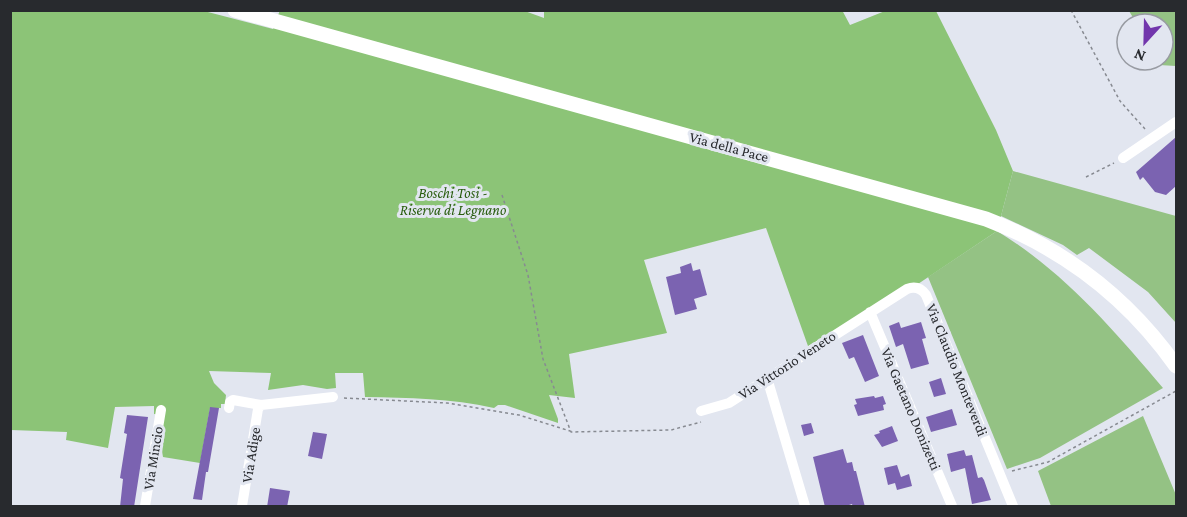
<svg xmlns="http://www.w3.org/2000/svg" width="1187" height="517" font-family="'Crimson Pro',serif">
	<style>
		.green { fill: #94c284 }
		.forest { fill: #8cc477 }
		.building { fill: #7b63b1 }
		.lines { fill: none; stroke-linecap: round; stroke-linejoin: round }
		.path { stroke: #878a91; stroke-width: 1.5; stroke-dasharray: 3 3; stroke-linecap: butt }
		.street { stroke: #fff; stroke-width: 10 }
		.secondary { stroke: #fff; stroke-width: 15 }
		.labels { text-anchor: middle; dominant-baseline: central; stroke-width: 6; stroke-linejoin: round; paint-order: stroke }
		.street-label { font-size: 15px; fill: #282a2e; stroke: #e2e6f0 }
		.park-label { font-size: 15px; font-style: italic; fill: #295d0e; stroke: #e2e6f0 }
	</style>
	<rect width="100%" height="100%" fill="#e2e6f0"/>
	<!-- green -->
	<path class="green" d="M1129,11H1176V66L1159,65L1157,60H1163V24H1137Z
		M1013,171L1176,216V323L1148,292L1089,248L1077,255L1063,245L1001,216Z
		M997,231C1063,271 1114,330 1163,388L1040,458L1007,469L928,277Z
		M1143,416L1176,495V506H1051L1038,471Z"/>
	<!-- forest -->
	<path class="forest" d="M280,10H522L544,18V10H842L850,25L885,11H936L996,130L1013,171L997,231L915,286L808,346L766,228L644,260L667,333L569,354L575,398L549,395L558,419V423L505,405H498L494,408C451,398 409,398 365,397L363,373H335L336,388L327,389L303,385L268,390L271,373L209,371L214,383L226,395L225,404H221V408H210L200,463L163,457L162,451L159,450L164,415L154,414V406L115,407L108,448L66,440L67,432L11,430V11H204L273,29Z"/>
	<!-- building -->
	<path class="building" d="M1176,137V186L1166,195L1155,192L1143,177L1140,180L1136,172Z
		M691,263L693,271L700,269L707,295L694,299L697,309L675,315L666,277L681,273L680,267Z
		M899,322L901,328L921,322L926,338L922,339L929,364L911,369L903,344L896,347L889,326Z
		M863,335L879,376L865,382L854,357L849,359L842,343Z
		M941,378L946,394L934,397L929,382Z
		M874,396L875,398L883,396L886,404L883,405L884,410L858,416L854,405L857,404L855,399Z
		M210,407L219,408L208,472H206L202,500L193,499Z
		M952,409L957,425L931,432L926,417Z
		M127,415L148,417L134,507H120L123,479L120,478L127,434L124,433Z
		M811,423L814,433L804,436L801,425Z
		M892,426L898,441L882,447L874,435L880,433L879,431Z
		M313,432L327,434L322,459L308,456Z
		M843,449L847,463L852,462L854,471H856L865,507H853L852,504L843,507H825L813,457Z
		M964,450L966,456L972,455L978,478L982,477L984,480L991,500L972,504L965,468L951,472L947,454Z
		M897,465L901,477L909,474L912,486L897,490L895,483L888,485L884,468Z
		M270,488L290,491L287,507H267Z"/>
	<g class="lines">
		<!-- path -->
		<path class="path" d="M1071,10L1120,101L1145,129
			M1086,177L1114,163
			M502,195L528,275L543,359L571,432L671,430L701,422
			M344,398L447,403L519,415L570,431
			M1012,471L1048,462L1176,391"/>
		<!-- street -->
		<path class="street" d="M1123,158L1176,122
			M870,312L952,506
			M767,378L805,506
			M229,408L230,402L233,400L261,405L333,397
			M701,411L729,403L907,289C915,286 921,288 926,295L1013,506
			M145,506L161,410
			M242,506L258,409L261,405"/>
		<!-- secondary -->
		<path class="secondary" d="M235,10L986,219C1064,249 1128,298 1176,366"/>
	</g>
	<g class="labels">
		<!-- street labels -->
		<g class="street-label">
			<text transform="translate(729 147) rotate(15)">Via della Pace</text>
			<text transform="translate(787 365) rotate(-33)">Via Vittorio Veneto</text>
			<text transform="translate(957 370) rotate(68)">Via Claudio Monteverdi</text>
			<text transform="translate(911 409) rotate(67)">Via Gaetano Donizetti</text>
			<text transform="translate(251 455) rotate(-81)">Via Adige</text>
			<text transform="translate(153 458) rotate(-81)">Via Mincio</text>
		</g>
		<!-- park labels -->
		<g class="park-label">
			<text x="453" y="193">Boschi Tosi -<tspan x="453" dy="17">Riserva di Legnano</tspan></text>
		</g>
	</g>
	<!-- border -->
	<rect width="1187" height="517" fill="none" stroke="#282a2e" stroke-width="24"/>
	<!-- north arrow -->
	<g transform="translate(1145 42) rotate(202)"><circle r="28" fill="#e2e6f0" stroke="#989ba2" stroke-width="1.5"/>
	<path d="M0-4.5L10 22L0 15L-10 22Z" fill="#7236ac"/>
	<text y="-9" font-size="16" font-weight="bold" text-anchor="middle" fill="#282a2e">N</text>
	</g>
</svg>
